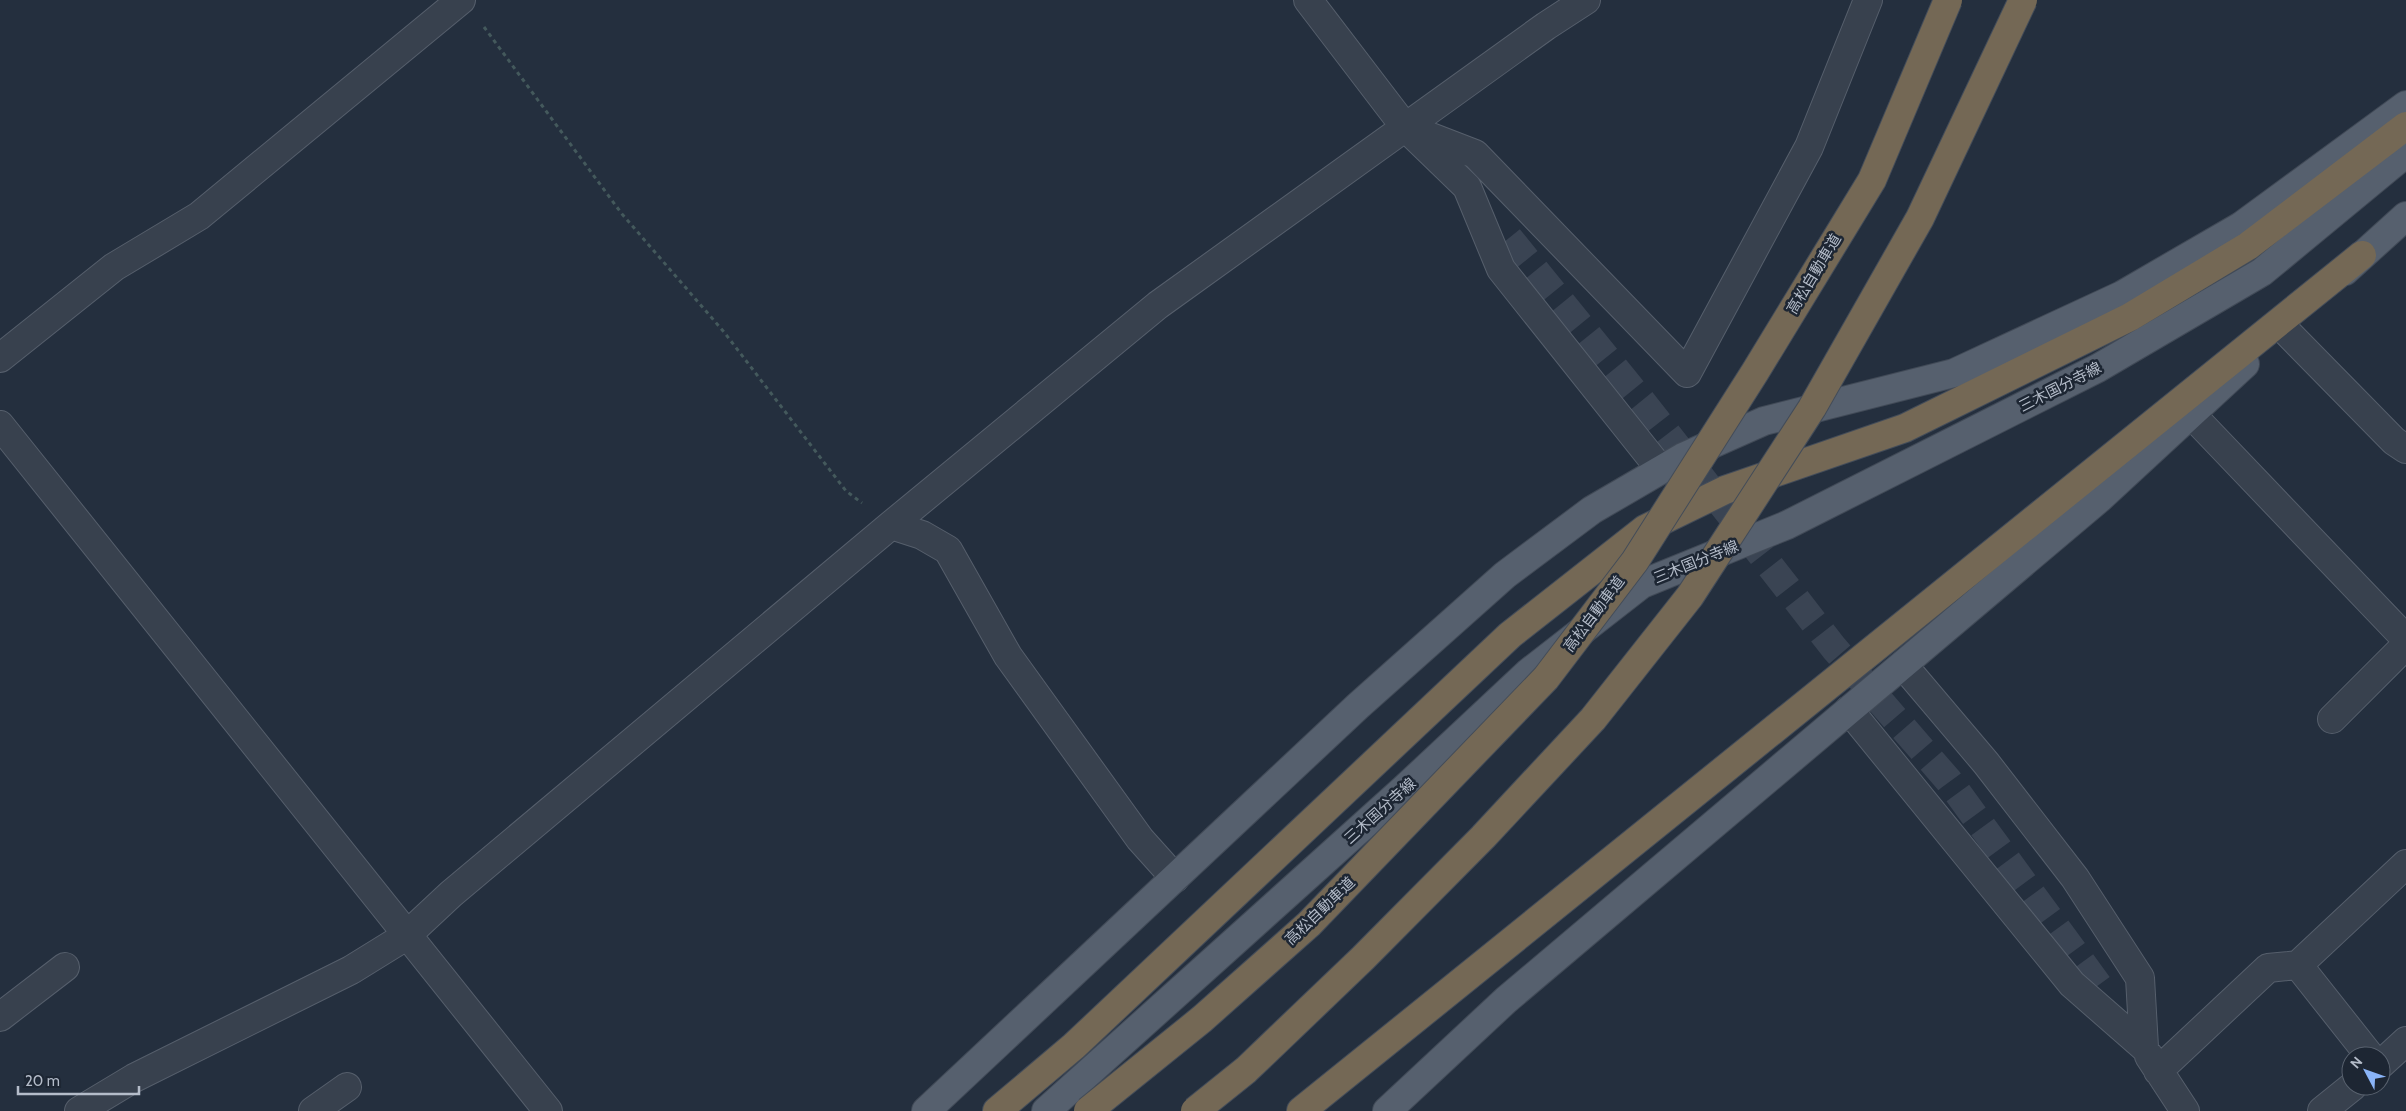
<svg xmlns="http://www.w3.org/2000/svg" width="2406" height="1111" font-family="Cabin,'Noto Sans JP',sans-serif">
	<style>
		.lines { fill: none; stroke-linecap: round; stroke-linejoin: round }
		.minor-tunnel { stroke: #3a4453; stroke-width: 28; stroke-dasharray: 28 14; stroke-linecap: butt }
		.minor-casing { stroke: #565f6c; stroke-width: 30 }
		.major-casing { stroke: #414a57; stroke-width: 30 }
		.highway-casing { stroke: #434c59; stroke-width: 30 }
		.path { stroke: #44595c; stroke-width: 3; stroke-dasharray: 4 4; stroke-linecap: butt }
		.minor { stroke: #38414e; stroke-width: 28 }
		.major { stroke: #56606e; stroke-width: 28 }
		.highway { stroke: #746855; stroke-width: 28 }
		.highway-bridge-casing { stroke: #434c59; stroke-width: 30; stroke-linecap: butt }
		.highway-bridge { stroke: #746855; stroke-width: 28 }
		.labels { text-anchor: middle; dominant-baseline: central; stroke-width: 5; stroke-linejoin: round; paint-order: stroke }
		.street-label { font-size: 15px; fill: #b4bcc9; stroke: #1d2633 }
	</style>
	<rect width="100%" height="100%" fill="#242f3e"/>
	<g class="lines">
		<!-- minor-tunnel -->
		<path class="minor-tunnel" d="M1509,238L1644,404L1834,648L1949,781L2099,986"/>
		<defs>
			<path id="minor" d="M1308,0L1405,127L1467,187L1501,269L1661,470
				M1405,127L1475,154L1687,373L1809,147L1868,0
				M2283,328L2394,441L2406,449
				M0,358L114,267L199,216L461,0
				M2191,414L2406,639
				M0,425L548,1111
				M891,525L922,535L948,550L1008,656L1140,839L1175,878
				M1903,665L1986,763L2075,878L2140,978L2144,1047
				M1849,710L2072,984L2144,1047
				M2332,719L2406,645
				M2298,965L2370,1056
				M0,1017L65,967
				M2149,1056L2185,1111
				M2381,1064L2406,1041
				M2158,1071L2268,968L2298,965L2406,864
				M79,1111L134,1078L351,970L406,936L451,894L891,525L1158,305L1546,26L1586,0
				M313,1111L347,1087
				M2322,1111L2353,1086"/>
			<path id="major" d="M2345,271L2406,216
				M926,1111L1358,706L1505,575L1592,510L1683,457L1764,421L1954,373L2122,295L2241,226L2406,105
				M1046,1111L1404,789L1529,672L1642,584L1787,525L2098,368L2262,272L2406,153
				M1387,1111L1506,1000L2100,498L2245,364"/>
			<path id="highway" d="M997,1111L1074,1046L1510,635L1645,529L1725,490L1905,428L2130,317L2248,246L2406,126
				M1301,1111L2362,255"/>
		</defs>
		<!-- minor casing -->
		<use href="#minor" class="minor-casing"/>
		<!-- major casing -->
		<use href="#major" class="major-casing"/>
		<!-- highway casing -->
		<use href="#highway" class="highway-casing"/>
		<!-- path -->
		<path class="path" d="M484,27L622,214L724,332L846,491L862,503"/>
		<!-- minor -->
		<use href="#minor" class="minor"/>
		<!-- major -->
		<use href="#major" class="major"/>
		<!-- highway -->
		<use href="#highway" class="highway"/>
		<defs>
			<path id="highway-bridge" d="M1088,1111L1202,1019L1309,924L1546,678L1635,561L1755,372L1872,180L1948,0
				M1195,1111L1246,1070L1363,958L1483,837L1593,719L1690,596L1812,408L1920,218L2023,0"/>
		</defs>
		<!-- highway-bridge casing -->
		<use href="#highway-bridge" class="highway-bridge-casing"/>
		<!-- highway-bridge -->
		<use href="#highway-bridge" class="highway-bridge"/>
	</g>
	<g class="labels">
		<!-- street labels -->
		<g class="street-label">
			<text transform="translate(1814 274) rotate(-59)">高松自動車道</text>
			<text transform="translate(2060 387) rotate(-27)">三木国分寺線</text>
			<text transform="translate(1696 562) rotate(-22)">三木国分寺線</text>
			<text transform="translate(1594 614) rotate(-53)">高松自動車道</text>
			<text transform="translate(1380 811) rotate(-42)">三木国分寺線</text>
			<text transform="translate(1320 911) rotate(-44)">高松自動車道</text>
		</g>
	</g>
	<!-- north arrow -->
	<g transform="translate(2366 1071) rotate(311)"><circle r="24" fill="#1d2633" stroke="#59626f"/>
	<path d="M0-4L9 19L0 12L-9 19Z" fill="#8ab4f8"/>
	<text y="-8" font-size="14" font-weight="bold" text-anchor="middle" fill="#b4bcc9">N</text>
	</g>
	<!-- scale -->
	<path d="M18 1086v8h121v-8" fill="none" stroke="#b4bcc9" stroke-width="2.5"/>
	<text x="25" y="1086" font-size="15" fill="#b4bcc9" stroke="#1d2633" stroke-width="4" paint-order="stroke">20 m</text>
</svg>
